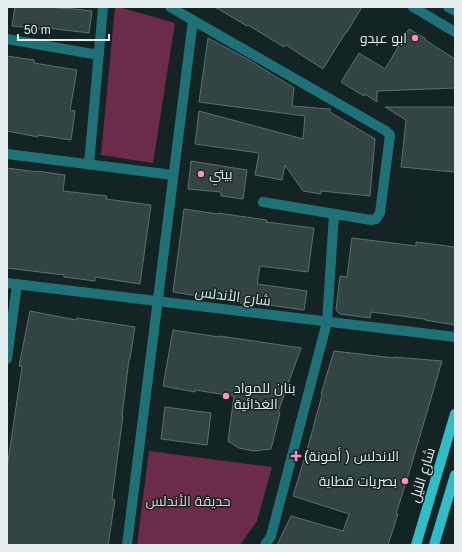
<svg xmlns="http://www.w3.org/2000/svg" width="462" height="552" font-family="Arial,Cairo,sans-serif">
	<style>
		.green { fill: #6d2b4a }
		.building { fill: #344445; stroke: #5e6f70 }
		.lines { fill: none; stroke-linecap: round; stroke-linejoin: round }
		.minor { stroke: #1e7177; stroke-width: 10 }
		.major { stroke: #2fbec8; stroke-width: 10 }
		.poi-dot { fill: #fe8ebe; stroke: #142324; stroke-width: 1.5 }
		.labels { text-anchor: middle; dominant-baseline: central; stroke-width: 3; stroke-linejoin: round; paint-order: stroke }
		.poi-label { font-size: 14px; fill: #e3edee; stroke: #142324; text-anchor: start }
		.street-label { font-size: 14px; fill: #e3edee; stroke: #142324 }
		.park-label { font-size: 14px; fill: #f3c5d6; stroke: #142324 }
	</style>
	<rect width="100%" height="100%" fill="#142324"/>
	<!-- green -->
	<path class="green" d="M115,7H119L175,23L153,163L101,155Z
		M149,451L272,467L257,521L240,545H137Z"/>
	<!-- building -->
	<path class="building" d="M15,7H51L65,9V8L92,11L89,33L48,28V30L12,26Z
		M215,7H362L347,32H346L323,69L286,45L284,47L248,25L247,26Z
		M409,29L426,39L425,40L455,59V88L377,91V102L365,94L364,96L341,82L359,53L385,69Z
		M208,38L249,60L294,88L292,106L330,109V112L375,139L370,196L321,191V194L303,191L285,165L282,180L255,175L259,153L195,144L199,111L303,139L305,116L199,102Z
		M7,56L34,60V63L77,70L70,110L75,111L71,140L38,135V137L7,131Z
		M385,107H455V172L401,167L406,120Z
		M191,161L247,170L243,199L221,196V192L188,189Z
		M7,168L37,172V171L65,175L63,191L107,196L106,199L151,205L140,284L95,277V281L64,277V275L7,268Z
		M184,209L218,214V213L267,220L266,222L314,228L308,272L260,266L257,284L307,291L304,310L255,303L254,305L173,292Z
		M352,238L416,246V242L455,247V325L425,320V319L371,312L370,318L340,314L336,310L340,276L347,277Z
		M30,311L76,320L77,318L135,327L130,359H129L122,416H123L112,499L115,500L108,545H7V468L22,367L19,366Z
		M173,330L219,337L220,336L301,348L278,412L280,413L271,449L253,451L239,448L228,441L234,396L195,390V392L163,386Z
		M334,351L394,358V357L442,361L412,463L396,514H398L388,545H277L291,516L343,531L349,514L293,496L308,447L322,395L321,394Z
		M165,407L211,413L207,445L161,439Z"/>
	<g class="lines">
		<!-- minor -->
		<path class="minor" d="M170,7L386,131L390,135L380,213L376,219L371,220L263,202
			M413,7L455,32
			M448,7L455,11
			M7,39L99,55
			M7,154L173,175
			M89,164L103,7
			M7,283L455,337
			M7,359L17,284
			M127,545L193,20
			M265,545L271,536L327,322L334,214"/>
		<!-- major -->
		<path class="major" d="M416,545L455,414
			M434,545L455,475"/>
	</g>
	<!-- markers -->
	<g class="poi-dot">
		<circle cx="415" cy="38" r="4"/>
		<circle cx="201" cy="174" r="4"/>
		<circle cx="226" cy="396" r="4"/>
		<path d="M294 450h4v4h4v4h-4v4h-4v-4h-4v-4h4z"/>
		<circle cx="405" cy="481" r="4"/>
	</g>
	<g class="labels">
		<!-- poi labels -->
		<g class="poi-label">
			<text x="407" y="38" text-anchor="end">ابو عبدو</text>
			<text x="209" y="174">بيتي</text>
			<text x="234" y="388">بنان للمواد<tspan x="234" dy="16">الغذائية</tspan></text>
			<text x="304" y="456">الاندلس ( أمونة)</text>
			<text x="397" y="481" text-anchor="end">بصريات قطاية</text>
		</g>
		<!-- street labels -->
		<g class="street-label">
			<text transform="translate(233 296) rotate(7)">شارع الأندلس</text>
			<text transform="translate(422 475) rotate(-73)">شارع النيل</text>
		</g>
		<!-- park labels -->
		<g class="park-label">
			<text x="188" y="501">حديقة الأندلس</text>
		</g>
	</g>
	<!-- border -->
	<rect width="462" height="552" fill="none" stroke="#e3edee" stroke-width="16"/>
	<!-- scale -->
	<path d="M18 34v6h91v-6" fill="none" stroke="#e3edee" stroke-width="2"/>
	<text x="24" y="34" font-size="12" fill="#e3edee" stroke="#142324" stroke-width="3" paint-order="stroke">50 m</text>
</svg>
